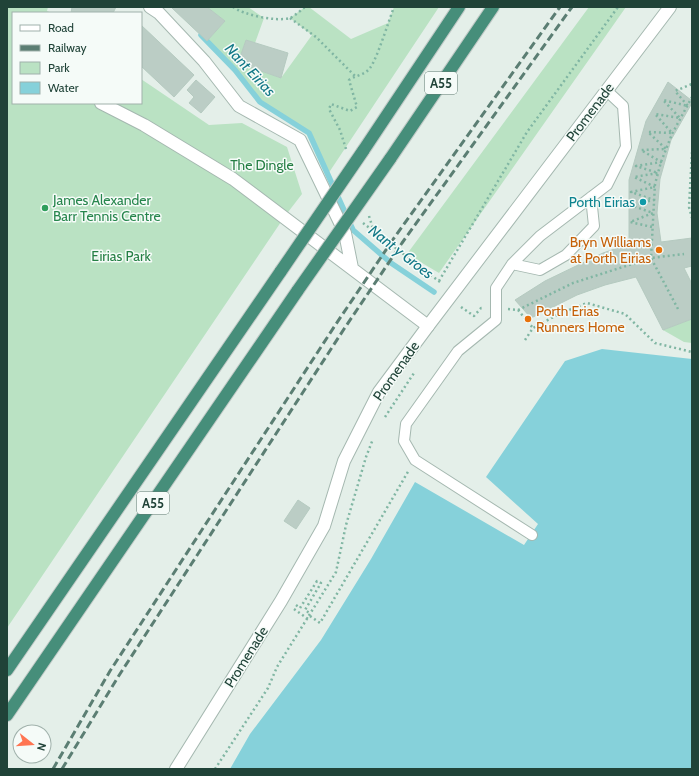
<svg xmlns="http://www.w3.org/2000/svg" width="699" height="776" font-family="Cabin,sans-serif">
	<style>
		.green { fill: #bae2c3 }
		.water { fill: #86d1da }
		.lines { fill: none; stroke-linecap: round; stroke-linejoin: round }
		.stream { stroke: #86d1da; stroke-width: 5.5 }
		.building { fill: #bbcdc5; stroke: #b5cac0 }
		.service-casing { stroke: #a5b8b0; stroke-width: 12 }
		.minor-casing { stroke: #a5b8b0; stroke-width: 14 }
		.tertiary-casing { stroke: #a5b8b0; stroke-width: 14 }
		.trunk-casing { stroke: #c1cac7; stroke-width: 14 }
		.path { stroke: #80b6a3; stroke-width: 2.5; stroke-dasharray: 2 3; stroke-linecap: butt }
		.service { stroke: #fff; stroke-width: 10 }
		.minor { stroke: #fff; stroke-width: 12 }
		.tertiary { stroke: #fff; stroke-width: 12 }
		.trunk { stroke: #468e7a; stroke-width: 12 }
		.rail { stroke: #5b7e73; stroke-width: 3; stroke-dasharray: 8 4; stroke-linecap: butt }
		.trunk-bridge-casing { stroke: #c1cac7; stroke-width: 14; stroke-linecap: butt }
		.trunk-bridge { stroke: #468e7a; stroke-width: 12 }
		.culture-dot { fill: #0f9aa8; stroke: #f5fbf8; stroke-width: 1.5 }
		.leisure-dot { fill: #2e9e5b; stroke: #f5fbf8; stroke-width: 1.5 }
		.food-dot { fill: #e8710a; stroke: #f5fbf8; stroke-width: 1.5 }
		.labels { text-anchor: middle; dominant-baseline: central; stroke-width: 3; stroke-linejoin: round; paint-order: stroke }
		.shield { fill: #f5fbf8; stroke: #607a72; stroke-width: 1 }
		.shield-label { font-size: 13px; font-weight: bold; fill: #204338 }
		.street-label { font-size: 14px; fill: #204338; stroke: #f5fbf8 }
		.park-label { font-size: 14px; fill: #257f44; stroke: #f5fbf8 }
		.leisure-label { font-size: 14px; fill: #27864d; stroke: #f5fbf8; text-anchor: start }
		.culture-label { font-size: 14px; fill: #0d838f; stroke: #f5fbf8; text-anchor: end }
		.food-label { font-size: 14px; fill: #c56008; stroke: #f5fbf8; text-anchor: end }
		.water-label { font-size: 15px; font-style: italic; fill: #137987; stroke: #f5fbf8 }
	</style>
	<rect width="100%" height="100%" fill="#e4efe9"/>
	<!-- green -->
	<path class="green" d="M7,7H48L47,11L52,13H13V103H141V79L209,125L242,123L287,147L302,194L285,216L7,628Z
		M207,7H248L264,18L255,43L246,40L238,63L281,78L312,35L290,18L305,7H309L351,39L388,23L394,7H439L328,174L309,133L260,102L235,70L207,41L225,21Z
		M589,7H626L439,273L407,254Z
		M692,319V343L684,342L663,330Z"/>
	<!-- water -->
	<path class="water" d="M602,349L692,359V769H230L250,734L321,640L371,559L415,482L524,545L538,524L486,477L565,361Z"/>
	<g class="lines">
		<!-- stream -->
		<path class="stream" d="M201,35L235,70L260,102L309,133L353,230L391,263L434,292"/>
	</g>
	<!-- building -->
	<path class="building" d="M72,7H116L113,13H71Z
		M173,7H207L225,21L207,41L172,8Z
		M141,25L194,75L174,97L141,66Z
		M246,40L288,53L281,78L238,63Z
		M196,80L215,97L201,113L189,103L194,97L187,90Z
		M668,82L691,100L692,103L671,140L660,179L657,213L661,242L692,238V266L684,268L692,284V319L663,330L636,277L605,285L577,295L531,318L515,300L545,281L603,253L629,244V180L646,121Z
		M298,500L310,508L296,529L284,521Z"/>
	<g class="lines">
		<defs>
			<path id="service" d="M512,264L540,270L566,255L594,226L591,197
				M532,535L415,460L404,441L406,424L458,351L496,320V288L512,264L540,236L607,185L626,147L623,106L607,91"/>
			<path id="minor" d="M150,7L159,13L204,61L239,106L300,140L345,233L352,268
				M101,103L144,125L233,179L428,326"/>
			<path id="tertiary" d="M176,769L281,601L324,526L344,461L379,392L428,326L670,7"/>
			<path id="trunk" d="M363,151L459,7
				M390,159L493,7
				M7,670L281,271
				M7,715L298,290"/>
		</defs>
		<!-- service casing -->
		<use href="#service" class="service-casing"/>
		<!-- minor casing -->
		<use href="#minor" class="minor-casing"/>
		<!-- tertiary casing -->
		<use href="#tertiary" class="tertiary-casing"/>
		<!-- trunk casing -->
		<use href="#trunk" class="trunk-casing"/>
		<!-- path -->
		<path class="path" d="M233,7C244,15 276,22 290,18C295,16 301,10 305,7
			M290,18L316,37L355,76
			M346,149L340,130L329,109L331,104L350,111L357,107L349,80C356,75 365,75 370,68C377,59 389,20 394,7
			M692,152L689,207L692,218
			M369,216L374,232
			M363,223L440,282
			M652,227L630,222L653,213L630,205L654,200L631,192L655,187L634,177L658,173L636,166L661,162L641,150L666,149L648,132L672,133L655,114L680,118L663,100L688,106L675,91L692,84
			M439,281L527,132L618,7
			M461,307L474,316L481,308H483
			M508,309L518,310L533,328
			M678,309L651,258L655,184L661,162L672,134L692,97
			M518,310L573,283L651,258L684,254
			M525,340L533,328L559,314L587,303L625,314L655,343L692,352
			M385,417L414,373
			M296,605L300,608L317,581L321,583L305,610L311,614
			M294,609L308,619
			M310,616L320,623L409,470
			M215,769L268,688L277,667L336,572L346,525L366,457L373,439"/>
		<!-- service -->
		<use href="#service" class="service"/>
		<!-- minor -->
		<use href="#minor" class="minor"/>
		<!-- tertiary -->
		<use href="#tertiary" class="tertiary"/>
		<!-- trunk -->
		<use href="#trunk" class="trunk"/>
		<!-- rail -->
		<path class="rail" d="M53,769L110,671L336,324L394,238L560,7
			M62,769L118,677L344,329L402,243L572,7"/>
		<defs>
			<path id="trunk-bridge" d="M281,271L363,151
				M298,290L390,159"/>
		</defs>
		<!-- trunk-bridge casing -->
		<use href="#trunk-bridge" class="trunk-bridge-casing"/>
		<!-- trunk-bridge -->
		<use href="#trunk-bridge" class="trunk-bridge"/>
	</g>
	<!-- markers -->
	<circle class="culture-dot" cx="643" cy="202" r="4"/>
	<circle class="leisure-dot" cx="45" cy="208" r="4"/>
	<g class="food-dot">
		<circle cx="659" cy="250" r="4"/>
		<circle cx="528" cy="319" r="4"/>
	</g>
	<g class="labels">
		<!-- shield labels -->
		<g class="shield">
			<rect x="425" y="72" width="32" height="22" rx="3"/>
			<rect x="137" y="492" width="32" height="22" rx="3"/>
		</g>
		<g class="shield-label">
			<text x="441" y="83">A55</text>
			<text x="153" y="503">A55</text>
		</g>
		<!-- street labels -->
		<g class="street-label">
			<text transform="translate(590 112) rotate(-53)">Promenade</text>
			<text transform="translate(396 371) rotate(-55)">Promenade</text>
			<text transform="translate(246 657) rotate(-58)">Promenade</text>
		</g>
		<!-- park labels -->
		<g class="park-label">
			<text x="262" y="165">The Dingle</text>
			<text x="121" y="256">Eirias Park</text>
		</g>
		<!-- leisure labels -->
		<g class="leisure-label">
			<text x="53" y="200">James Alexander<tspan x="53" dy="16">Barr Tennis Centre</tspan></text>
		</g>
		<!-- culture labels -->
		<g class="culture-label">
			<text x="635" y="202">Porth Eirias</text>
		</g>
		<!-- food labels -->
		<g class="food-label">
			<text x="651" y="242">Bryn Williams<tspan x="651" dy="16">at Porth Eirias</tspan></text>
			<text x="536" y="311" text-anchor="start">Porth Erias<tspan x="536" dy="16">Runners Home</tspan></text>
		</g>
		<!-- water labels -->
		<g class="water-label">
			<text transform="translate(250 70) rotate(47)">Nant Eirias</text>
			<text transform="translate(401 252) rotate(38)">Nant y Groes</text>
		</g>
	</g>
	<!-- border -->
	<rect width="699" height="776" fill="none" stroke="#204338" stroke-width="16"/>
	<!-- legend -->
	<rect x="12" y="12" width="130" height="92" fill="#f5fbf8" stroke="#a0b1ab"/>
	<rect x="20" y="25" width="20" height="6" fill="#ffffff" stroke="#a0b1ab"/>
	<text x="48" y="32" font-size="12" fill="#204338">Road</text>
	<rect x="20" y="45" width="20" height="6" fill="#5b7e73" stroke="#a0b1ab"/>
	<text x="48" y="52" font-size="12" fill="#204338">Railway</text>
	<rect x="20" y="62" width="20" height="12" fill="#bae2c3" stroke="#a0b1ab"/>
	<text x="48" y="72" font-size="12" fill="#204338">Park</text>
	<rect x="20" y="82" width="20" height="12" fill="#86d1da" stroke="#a0b1ab"/>
	<text x="48" y="92" font-size="12" fill="#204338">Water</text>
	<!-- north arrow -->
	<g transform="translate(32 744) rotate(107)"><circle r="19" fill="#f5fbf8" stroke="#a0b1ab"/>
	<path d="M0-3L7 15L0 10L-7 15Z" fill="#ff7552"/>
	<text y="-6" font-size="11" font-weight="bold" text-anchor="middle" fill="#204338">N</text>
	</g>
</svg>
